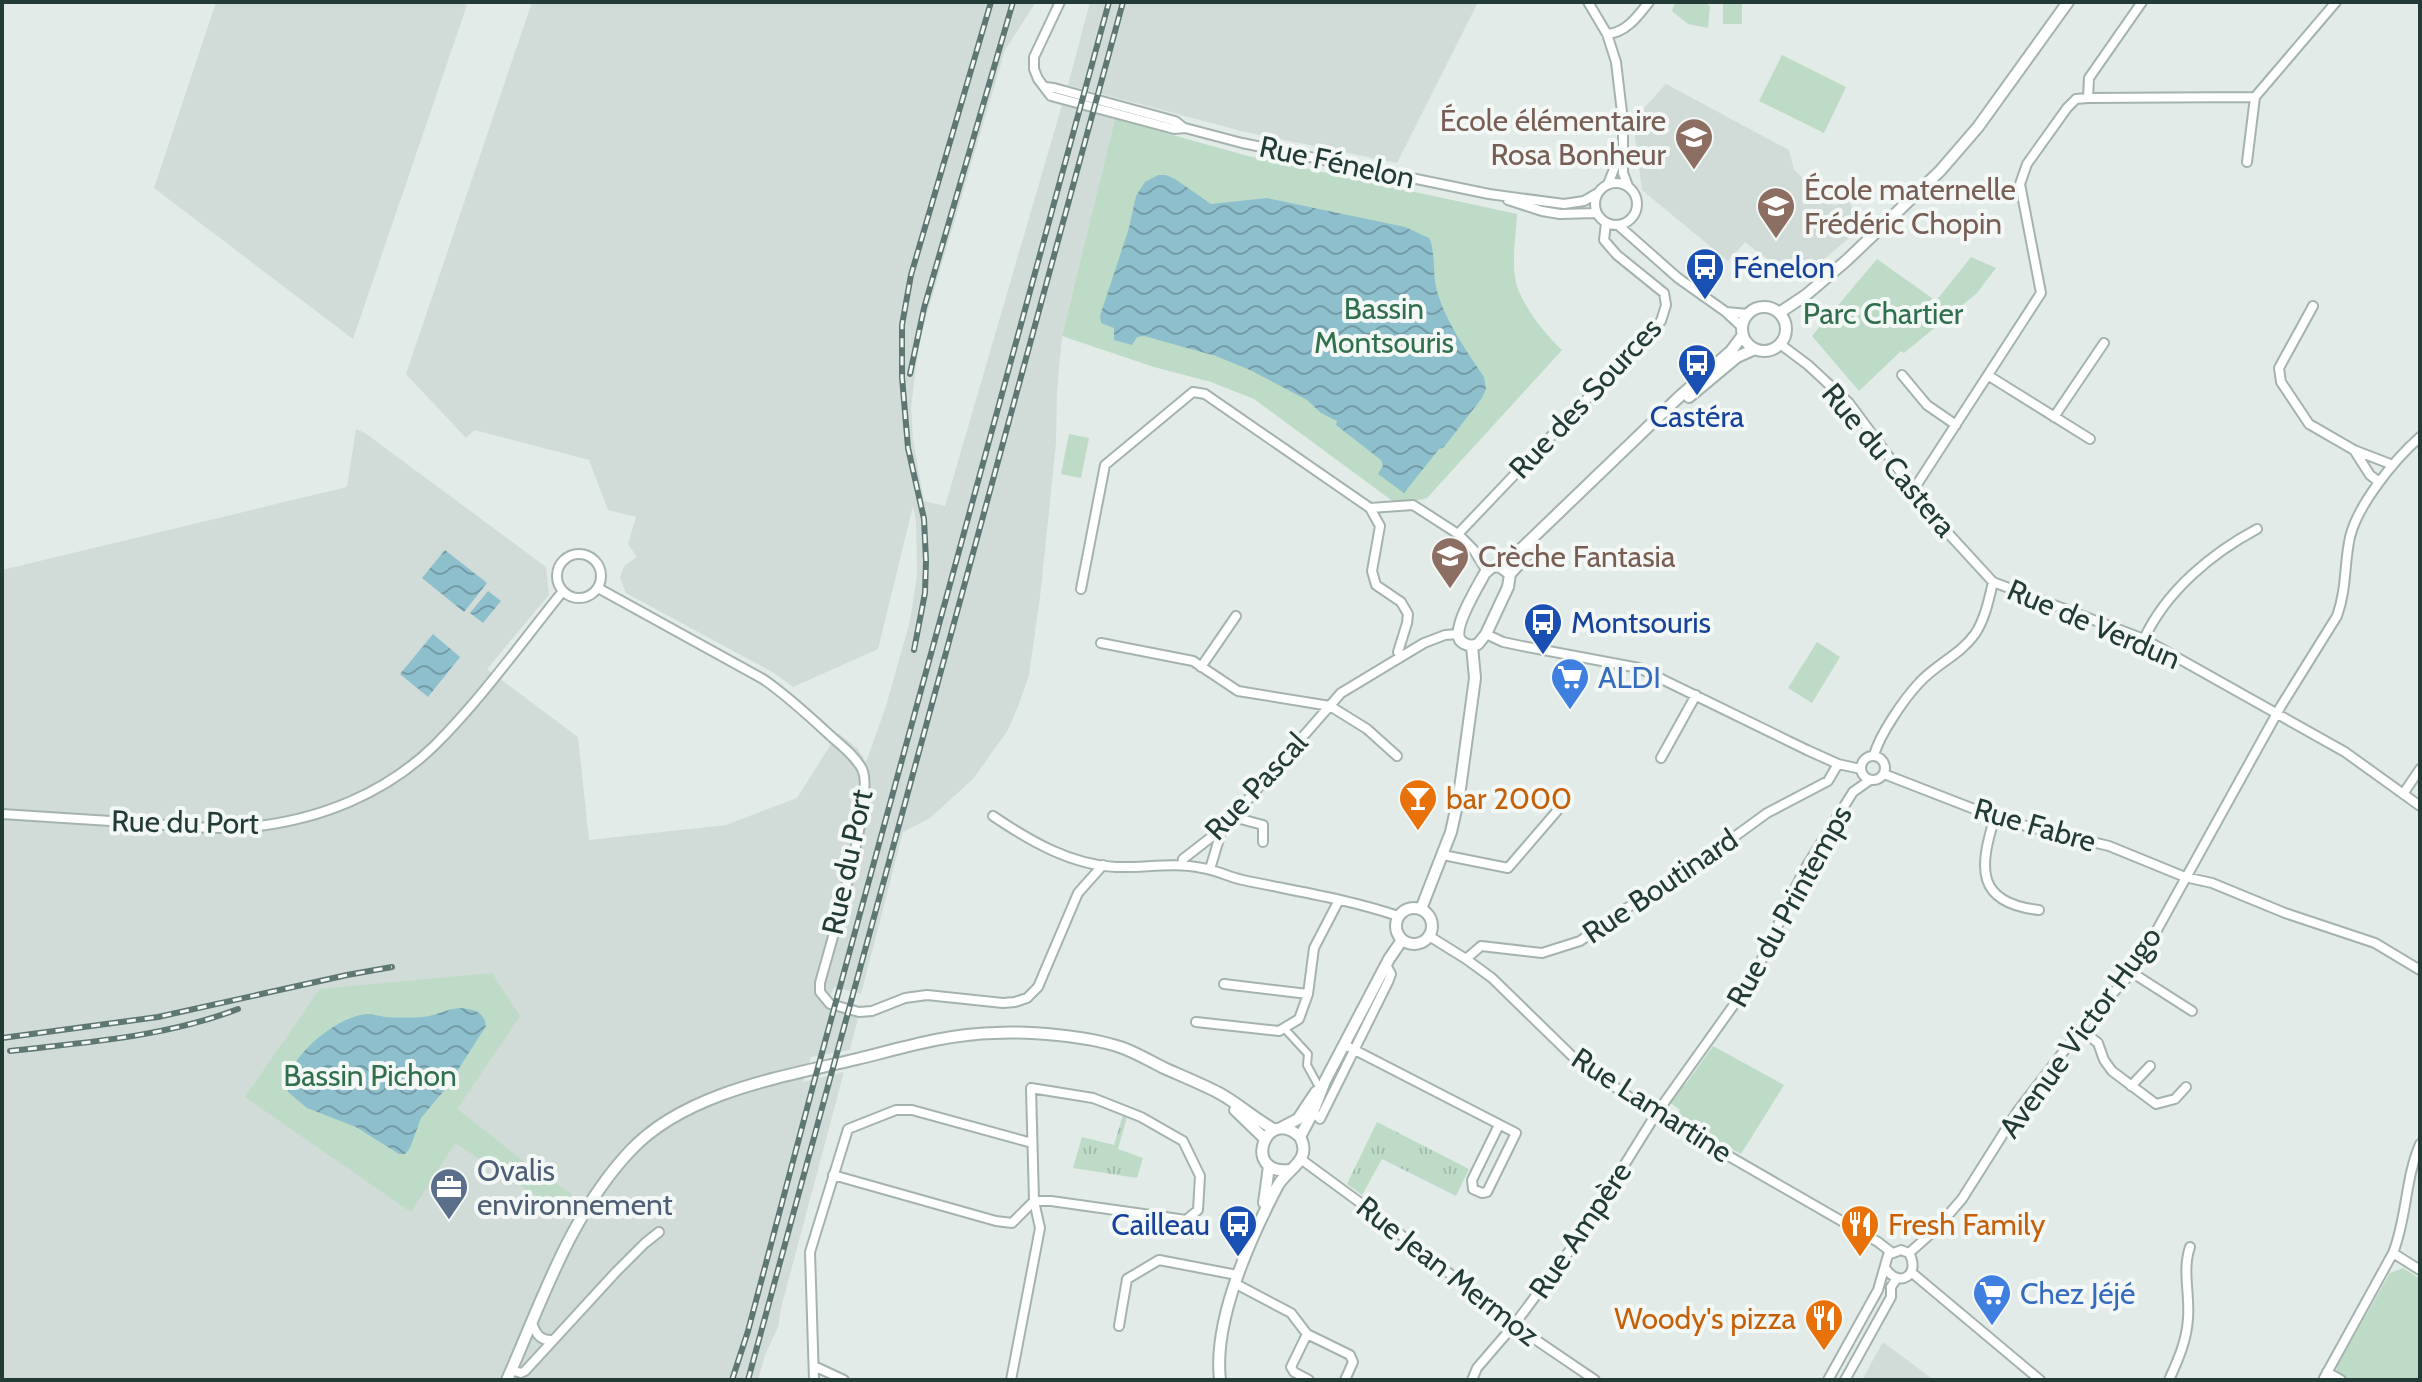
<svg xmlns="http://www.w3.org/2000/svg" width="2422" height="1382" font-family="Cabin,sans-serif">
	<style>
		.built { fill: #d1dbd7 }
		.grass { fill: url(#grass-tufts) }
		.green { fill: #bddbc7 }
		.water { fill: url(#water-waves) }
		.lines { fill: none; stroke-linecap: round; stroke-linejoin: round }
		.pedestrian-casing { stroke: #a5b3af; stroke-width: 10 }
		.minor-casing { stroke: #a5b3af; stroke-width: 12 }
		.tertiary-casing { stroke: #a5b3af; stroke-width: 14 }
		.pedestrian { stroke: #fff; stroke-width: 6 }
		.minor { stroke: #fff; stroke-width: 8 }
		.tertiary { stroke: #fff; stroke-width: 10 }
		.rail-casing { stroke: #5e7772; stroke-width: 6 }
		.rail { stroke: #f3f8f6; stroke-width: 3; stroke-dasharray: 9; stroke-linecap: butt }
		.labels { text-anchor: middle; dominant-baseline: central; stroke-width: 8; stroke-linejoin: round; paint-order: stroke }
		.education-label { font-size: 30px; fill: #785e54; stroke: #f3f8f6; text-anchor: start }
		.street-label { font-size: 30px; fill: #233b36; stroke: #f3f8f6 }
		.transit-label { font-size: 30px; fill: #164399; stroke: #f3f8f6; text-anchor: start }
		.park-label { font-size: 30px; fill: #30704d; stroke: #f3f8f6 }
		.shop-label { font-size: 30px; fill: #366cbe; stroke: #f3f8f6; text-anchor: start }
		.food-label { font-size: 30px; fill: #c56008; stroke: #f3f8f6; text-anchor: start }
		.service-label { font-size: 30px; fill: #4e5e75; stroke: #f3f8f6; text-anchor: start }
	</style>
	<defs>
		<pattern id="grass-tufts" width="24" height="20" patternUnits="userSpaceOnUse" patternTransform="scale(2)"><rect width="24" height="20" fill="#bddbc7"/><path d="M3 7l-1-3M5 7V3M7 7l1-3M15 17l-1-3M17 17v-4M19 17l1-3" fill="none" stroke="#a2bdac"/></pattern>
		<pattern id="water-waves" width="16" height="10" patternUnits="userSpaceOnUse" patternTransform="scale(2)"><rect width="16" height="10" fill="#8ebfcd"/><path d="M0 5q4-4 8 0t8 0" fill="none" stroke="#749ca7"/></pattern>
	</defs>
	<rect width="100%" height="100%" fill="#e2ebe8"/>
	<!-- built -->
	<path class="built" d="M216,2H468L353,339L154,188Z
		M532,2H1036L1005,50L919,341L911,408L913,440L924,501L945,506L1062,105L1115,119L1062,336L1057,390L1056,443L1041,589L1029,675L1019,704L1008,730L973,779L930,818L903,832L861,994L834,987L825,1008L858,1018L850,1050L811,1057L803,1082L844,1072L781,1308L778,1327L765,1355L758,1380H2V570L347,487L356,429L365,433L546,567L549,595L487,669L578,737L589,840L726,825L797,798L838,733L857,748L866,762L886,706L910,621L917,576L916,520L913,506L878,649L793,687L774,673L626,593L620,578L624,566L637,557L628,544L636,517L608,510L589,460L475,430L466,438L406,374Z
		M1090,2H1478L1397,163L1245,132L1068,85Z
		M1666,84L1789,150L1794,170L1835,206L1847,197L1862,227L1797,282L1745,242L1728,261L1642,190L1633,120Z
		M1883,1342L1934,1380H1862Z"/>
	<!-- grass -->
	<path class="grass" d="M1123,1115L1127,1117L1118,1149L1143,1158L1137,1178L1073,1168L1082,1137L1114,1145Z
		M1377,1122L1469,1169L1456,1196L1382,1159L1362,1195L1347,1184Z"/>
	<!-- green -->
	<path class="green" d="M1675,2H1704L1710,6L1708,28L1688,24L1672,11Z
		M1723,2H1742V24H1723Z
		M1782,55L1846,87L1824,133L1759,101Z
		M1115,119L1248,156L1517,214C1516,234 1512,256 1515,277C1517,299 1545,335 1562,350L1427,498L1398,505L1254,399L1211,382L1154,367L1062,336Z
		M1971,257L1996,268L1977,293L1904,353L1901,351L1859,391L1812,336L1877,259L1936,301Z
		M1069,434L1089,438L1081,478L1061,474Z
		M1817,642L1840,657L1812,703L1788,688Z
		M492,973L520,1016L457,1109L533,1169L572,1194L562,1212L455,1143L411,1212L245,1097L320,989Z
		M1713,1046L1784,1085L1741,1154L1674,1119L1680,1110L1669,1102L1688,1081Z
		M2403,1268L2420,1279V1380H2347L2336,1374L2337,1366L2390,1273Z"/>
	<!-- water -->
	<path class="water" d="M1158,175H1166L1175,179L1211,204L1267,198L1405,227L1429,238C1435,248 1433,273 1436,287C1444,320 1466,350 1484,377L1486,389L1482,398L1444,447L1439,449L1404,493L1378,474L1383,466L1381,460L1336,425L1337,421L1321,413L1307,400L1250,370L1216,356L1144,336L1137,337L1132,345L1114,340V328L1101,323L1100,316L1129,228L1136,196L1145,182Z
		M445,550L487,583L464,612L422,578Z
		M488,591L501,601L483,623L470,613Z
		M433,634L460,657L428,697L400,674Z
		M459,1008C473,1009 484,1011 486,1026L447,1087L421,1118L410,1148L405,1154H399L356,1127L307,1108L288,1092C281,1060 337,1016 367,1014C373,1014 379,1016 385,1017C398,1018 411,1018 423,1017C436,1016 446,1009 459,1008Z"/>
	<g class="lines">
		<defs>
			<path id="pedestrian" d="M1284,1028L1308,1054L1307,1065L1319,1087"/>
			<path id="minor" d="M1060,2L1034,57V69L1038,79L1051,96L1174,129L1185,128L1242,143L1489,194L1564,204L1584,201L1596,194
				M1588,2L1607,34L1616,62L1623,121V173L1628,186
				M1607,34C1626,33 1638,16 1649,2
				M1045,87L1054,88L1175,121L1184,128
				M2088,98L2255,97L2336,2
				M2247,162L2255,97
				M1595 204a21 21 0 1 1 42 0a21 21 0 1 1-42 0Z
				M1608,184L1621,152
				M1508,200L1542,211L1560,214L1596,213
				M1618,225L1678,278L1726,312L1742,327
				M2313,306L2279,368L2281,382L2309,424L2354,450
				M1726,312L1748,314
				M1780,344L1808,365L1849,403L1936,520L1993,582L2144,639L2345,752L2420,806
				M1902,375L1927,405L1956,425
				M1989,376L2090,439
				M2054,417L2104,343
				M2379,482L2370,475L2354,450L2393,465
				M1914,489L2041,293L2020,184L2027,164L2067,108L2076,99L2088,98L2089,78L2142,2
				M1370,508L1413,505L1458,534L1473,549L1487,571
				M1458,534L1661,321L1666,305L1664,293L1617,255L1604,240L1606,223
				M557 576a22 22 0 1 1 44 0a22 22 0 1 1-44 0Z
				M598,588L763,679C788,696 810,717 833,738C843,747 856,757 862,769C876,795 830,946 820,983V992L830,1004L859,1012L872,1011L905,998L927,995L1003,1003L1015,1002L1027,998L1038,987L1078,893L1103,865
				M1081,589L1105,465L1193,392L1205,394L1370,508L1380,526L1372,571L1376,585L1401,602L1408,614L1407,623L1398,652L1401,657
				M1486,634L1503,642L1522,646L1639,668L1807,750L1838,764L1861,769
				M2144,639C2166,591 2212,553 2257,529
				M1101,643L1193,661L1238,691L1330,706L1367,729L1397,756
				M1201,667L1236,616
				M1874,755C1880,734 1904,699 1919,683C1936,664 1960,655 1975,634C1985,619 1989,599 1993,582
				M1861 768a12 12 0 1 1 24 0a12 12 0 1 1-24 0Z
				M1661,758L1696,695
				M1884,774L2005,821L2109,846L2185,877L2212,883L2285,913L2375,943L2420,970
				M2403,794L2420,769
				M2,814C48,817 95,820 141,823C177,826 214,830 250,827C319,820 385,794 435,745C482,698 521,643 563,591
				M993,816C1030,841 1071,865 1116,867C1145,868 1173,862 1202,868C1216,870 1229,877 1243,880C1295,891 1347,899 1398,916
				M1233,817L1263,825V842
				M1995,817C1979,867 1975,903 2039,910
				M1443,855L1508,868L1557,811
				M1182,865L1183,859L1223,828L1341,693L1424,643L1445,635L1459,634
				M1210,869L1222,829
				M1429,936L1466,959L1492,978L1574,1058L1642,1106L1878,1242L1891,1252
				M1466,959L1481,946L1542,953L1580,941L1622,911L1686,872L1767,813L1828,781L1838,764
				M2131,972L2192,1011
				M1224,984L1308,994
				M1196,1022L1279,1031L1299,1019L1308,994L1314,948L1339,900
				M2080,1029L2098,1043L2104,1060L2112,1071L2156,1104L2175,1099L2186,1087
				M1345,1045L1516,1133L1487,1192L1482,1193L1473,1189L1472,1180L1499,1125
				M2131,1086L2150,1066
				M1313,1112L1320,1119L1388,982L1391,974L1386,965
				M1302,1160L1366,1207L1514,1325L1595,1380
				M833,1175L996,1221L1012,1223L1034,1201H1051L1186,1220L1198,1210L1200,1176L1183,1141L1141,1117L1093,1098L1031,1088L1034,1201L1040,1228L1011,1380
				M1909,1253L1935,1230L1962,1199L2017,1112L2087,1021L2127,978L2142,957L2281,706L2337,616C2347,588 2344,564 2350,537C2358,504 2395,459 2420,437
				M2393,1253L2420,1270
				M1886,1269C1900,1289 1921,1274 1909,1253
				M1911,1272L2040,1380
				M1236,1284L1291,1313L1307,1334L1350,1355L1353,1362L1345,1380
				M532,1323C536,1334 540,1341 553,1340
				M1119,1326L1127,1279L1159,1260L1237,1275
				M1307,1334L1291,1367L1294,1372L1309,1380
				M814,1366L844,1380
				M511,1370L521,1373L525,1371L616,1272L645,1243L659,1232
				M2327,1372L2341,1380
				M814,1380L810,1252L848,1129L896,1110H912L1032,1143
				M1472,1380L1477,1368L1514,1325L1579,1238L1656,1114L1753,978L1803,872L1853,792L1870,780
				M1828,1380L1878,1290L1888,1255L1901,1250L1909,1253
				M1845,1380L1891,1297V1287L1897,1278
				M2169,1380C2178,1360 2187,1340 2188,1318C2190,1294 2182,1270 2190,1247
				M2323,1380L2393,1253C2407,1218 2405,1179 2420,1144"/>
			<path id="tertiary" d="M1742 329a22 22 0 1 1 44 0a22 22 0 1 1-44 0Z
				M1779,313L1806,295L1847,260L1940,171L1978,127L2068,2
				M1689,397L1737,357L1755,349
				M1499,566L1521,549L1678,398L1731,351L1743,335
				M1499,566L1510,574L1508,587L1486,634L1478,644L1472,646C1467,645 1463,644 1460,640C1452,628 1478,586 1485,573L1492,567Z
				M1510,574L1534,547
				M1396 926a18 18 0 1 1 36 0a18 18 0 1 1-36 0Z
				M1421,909L1451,832L1459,796L1475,678L1472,646
				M1235,1110L1265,1139
				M1281,1128L1298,1119L1316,1092
				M1289,1170C1241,1175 1266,1104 1300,1137
				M1264,1203L1269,1166
				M507,1380C542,1301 570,1215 630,1151C685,1092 782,1077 857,1059C902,1048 947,1034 994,1033C1029,1031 1087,1036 1120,1047C1135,1052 1150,1061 1164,1068C1182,1076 1202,1084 1219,1093C1239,1104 1255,1119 1275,1130
				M1220,1380C1213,1321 1250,1239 1277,1187C1286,1169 1313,1161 1300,1137L1313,1112L1325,1081L1389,959L1402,940"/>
		</defs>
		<!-- pedestrian casing -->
		<use href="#pedestrian" class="pedestrian-casing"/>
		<!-- minor casing -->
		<use href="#minor" class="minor-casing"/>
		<!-- tertiary casing -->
		<use href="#tertiary" class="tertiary-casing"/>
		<!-- pedestrian -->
		<use href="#pedestrian" class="pedestrian"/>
		<!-- minor -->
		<use href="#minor" class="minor"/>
		<!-- tertiary -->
		<use href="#tertiary" class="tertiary"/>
		<defs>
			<path id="rail" d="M910,374L924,308L1013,2
				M914,650L925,593L926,561L924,519L908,448L902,377V325L911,275L991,2
				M2,1038L158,1017L347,975L392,967
				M10,1051C87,1042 165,1037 238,1009
				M732,1380L748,1331L814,1082L1109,2
				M748,1380L1123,2"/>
		</defs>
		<!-- rail casing -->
		<use href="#rail" class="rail-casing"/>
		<!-- rail -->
		<use href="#rail" class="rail"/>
	</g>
	<!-- icons -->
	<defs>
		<symbol id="school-pin" viewBox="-11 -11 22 30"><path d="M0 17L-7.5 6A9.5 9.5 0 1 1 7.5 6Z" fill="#8d6e63" stroke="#f3f8f6"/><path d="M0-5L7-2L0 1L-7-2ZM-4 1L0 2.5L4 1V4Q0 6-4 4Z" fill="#fff"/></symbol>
		<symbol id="bus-pin" viewBox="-11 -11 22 30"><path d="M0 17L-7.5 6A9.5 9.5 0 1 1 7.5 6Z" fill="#1a4fb4" stroke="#f3f8f6"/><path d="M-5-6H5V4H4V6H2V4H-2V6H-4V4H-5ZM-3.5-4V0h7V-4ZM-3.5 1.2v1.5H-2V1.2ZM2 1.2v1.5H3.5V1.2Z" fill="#fff"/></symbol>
		<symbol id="supermarket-pin" viewBox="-11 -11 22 30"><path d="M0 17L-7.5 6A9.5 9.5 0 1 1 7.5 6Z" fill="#3f7fe0" stroke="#f3f8f6"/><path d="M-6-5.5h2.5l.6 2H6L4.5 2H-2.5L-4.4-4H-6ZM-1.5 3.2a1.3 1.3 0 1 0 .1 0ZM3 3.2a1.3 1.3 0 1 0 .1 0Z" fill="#fff"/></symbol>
		<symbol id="bar-pin" viewBox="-11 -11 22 30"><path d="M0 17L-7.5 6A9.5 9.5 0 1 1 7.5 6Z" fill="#e8710a" stroke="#f3f8f6"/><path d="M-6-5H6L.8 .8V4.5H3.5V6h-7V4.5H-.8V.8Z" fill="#fff"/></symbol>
		<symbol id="office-pin" viewBox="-11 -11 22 30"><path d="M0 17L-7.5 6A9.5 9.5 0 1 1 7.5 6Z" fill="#5c6f8a" stroke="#f3f8f6"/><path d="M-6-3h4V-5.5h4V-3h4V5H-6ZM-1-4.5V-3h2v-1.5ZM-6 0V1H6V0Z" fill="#fff"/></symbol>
		<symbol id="restaurant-pin" viewBox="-11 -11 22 30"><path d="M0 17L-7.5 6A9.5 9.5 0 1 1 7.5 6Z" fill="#e8710a" stroke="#f3f8f6"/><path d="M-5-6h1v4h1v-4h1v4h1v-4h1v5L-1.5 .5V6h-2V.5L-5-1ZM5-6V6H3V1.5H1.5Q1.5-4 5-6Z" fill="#fff"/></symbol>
	</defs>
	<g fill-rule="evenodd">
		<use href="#school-pin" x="1672" y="115" width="44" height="60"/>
		<use href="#school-pin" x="1754" y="184" width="44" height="60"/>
		<use href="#bus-pin" x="1683" y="245" width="44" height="60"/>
		<use href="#bus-pin" x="1675" y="341" width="44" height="60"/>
		<use href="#school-pin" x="1428" y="534" width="44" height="60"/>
		<use href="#bus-pin" x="1521" y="600" width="44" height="60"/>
		<use href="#supermarket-pin" x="1548" y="655" width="44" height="60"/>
		<use href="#bar-pin" x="1396" y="776" width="44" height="60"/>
		<use href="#office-pin" x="427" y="1165" width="44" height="60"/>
		<use href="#bus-pin" x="1216" y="1202" width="44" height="60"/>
		<use href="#restaurant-pin" x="1838" y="1202" width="44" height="60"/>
		<use href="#supermarket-pin" x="1970" y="1271" width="44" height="60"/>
		<use href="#restaurant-pin" x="1802" y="1296" width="44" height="60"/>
	</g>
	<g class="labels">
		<!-- education labels -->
		<g class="education-label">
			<text x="1666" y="120" text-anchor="end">École élémentaire<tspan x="1666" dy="34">Rosa Bonheur</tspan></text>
			<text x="1804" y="189">École maternelle<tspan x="1804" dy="34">Frédéric Chopin</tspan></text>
			<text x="1478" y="556">Crèche Fantasia</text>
		</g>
		<!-- street labels -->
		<g class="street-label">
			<text transform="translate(1337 162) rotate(12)">Rue Fénelon</text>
			<text transform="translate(1585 398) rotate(-47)">Rue des Sources</text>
			<text transform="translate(1889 460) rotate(50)">Rue du Castera</text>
			<text transform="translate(2094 624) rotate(23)">Rue de Verdun</text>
			<text transform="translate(1256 786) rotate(-47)">Rue Pascal</text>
			<text transform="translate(185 822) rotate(1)">Rue du Port</text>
			<text transform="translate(2035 825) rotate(16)">Rue Fabre</text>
			<text transform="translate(847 862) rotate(-78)">Rue du Port</text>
			<text transform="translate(1660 886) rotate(-34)">Rue Boutinard</text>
			<text transform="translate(1789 906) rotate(-61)">Rue du Printemps</text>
			<text transform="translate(2080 1032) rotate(-54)">Avenue Victor Hugo</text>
			<text transform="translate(1652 1105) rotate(33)">Rue Lamartine</text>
			<text transform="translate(1580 1230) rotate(-56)">Rue Ampère</text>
			<text transform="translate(1448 1271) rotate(38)">Rue Jean Mermoz</text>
		</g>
		<!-- transit labels -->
		<g class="transit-label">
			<text x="1733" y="267">Fénelon</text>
			<text x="1697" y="416" text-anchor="middle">Castéra</text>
			<text x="1571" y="622">Montsouris</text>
			<text x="1210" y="1224" text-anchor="end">Cailleau</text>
		</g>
		<!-- park labels -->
		<g class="park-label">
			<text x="1384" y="308">Bassin<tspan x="1384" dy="34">Montsouris</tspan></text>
			<text x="1883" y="313">Parc Chartier</text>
			<text x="370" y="1075">Bassin Pichon</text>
		</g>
		<!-- shop labels -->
		<g class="shop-label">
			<text x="1598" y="677">ALDI</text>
			<text x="2020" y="1293">Chez Jéjé</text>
		</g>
		<!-- food labels -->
		<g class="food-label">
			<text x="1446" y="798">bar 2000</text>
			<text x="1888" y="1224">Fresh Family</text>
			<text x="1796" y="1318" text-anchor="end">Woody's pizza</text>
		</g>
		<!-- service labels -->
		<g class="service-label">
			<text x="477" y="1170">Ovalis<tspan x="477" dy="34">environnement</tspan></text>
		</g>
	</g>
	<!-- border -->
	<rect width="2422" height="1382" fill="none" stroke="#233b36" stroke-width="8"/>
</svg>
